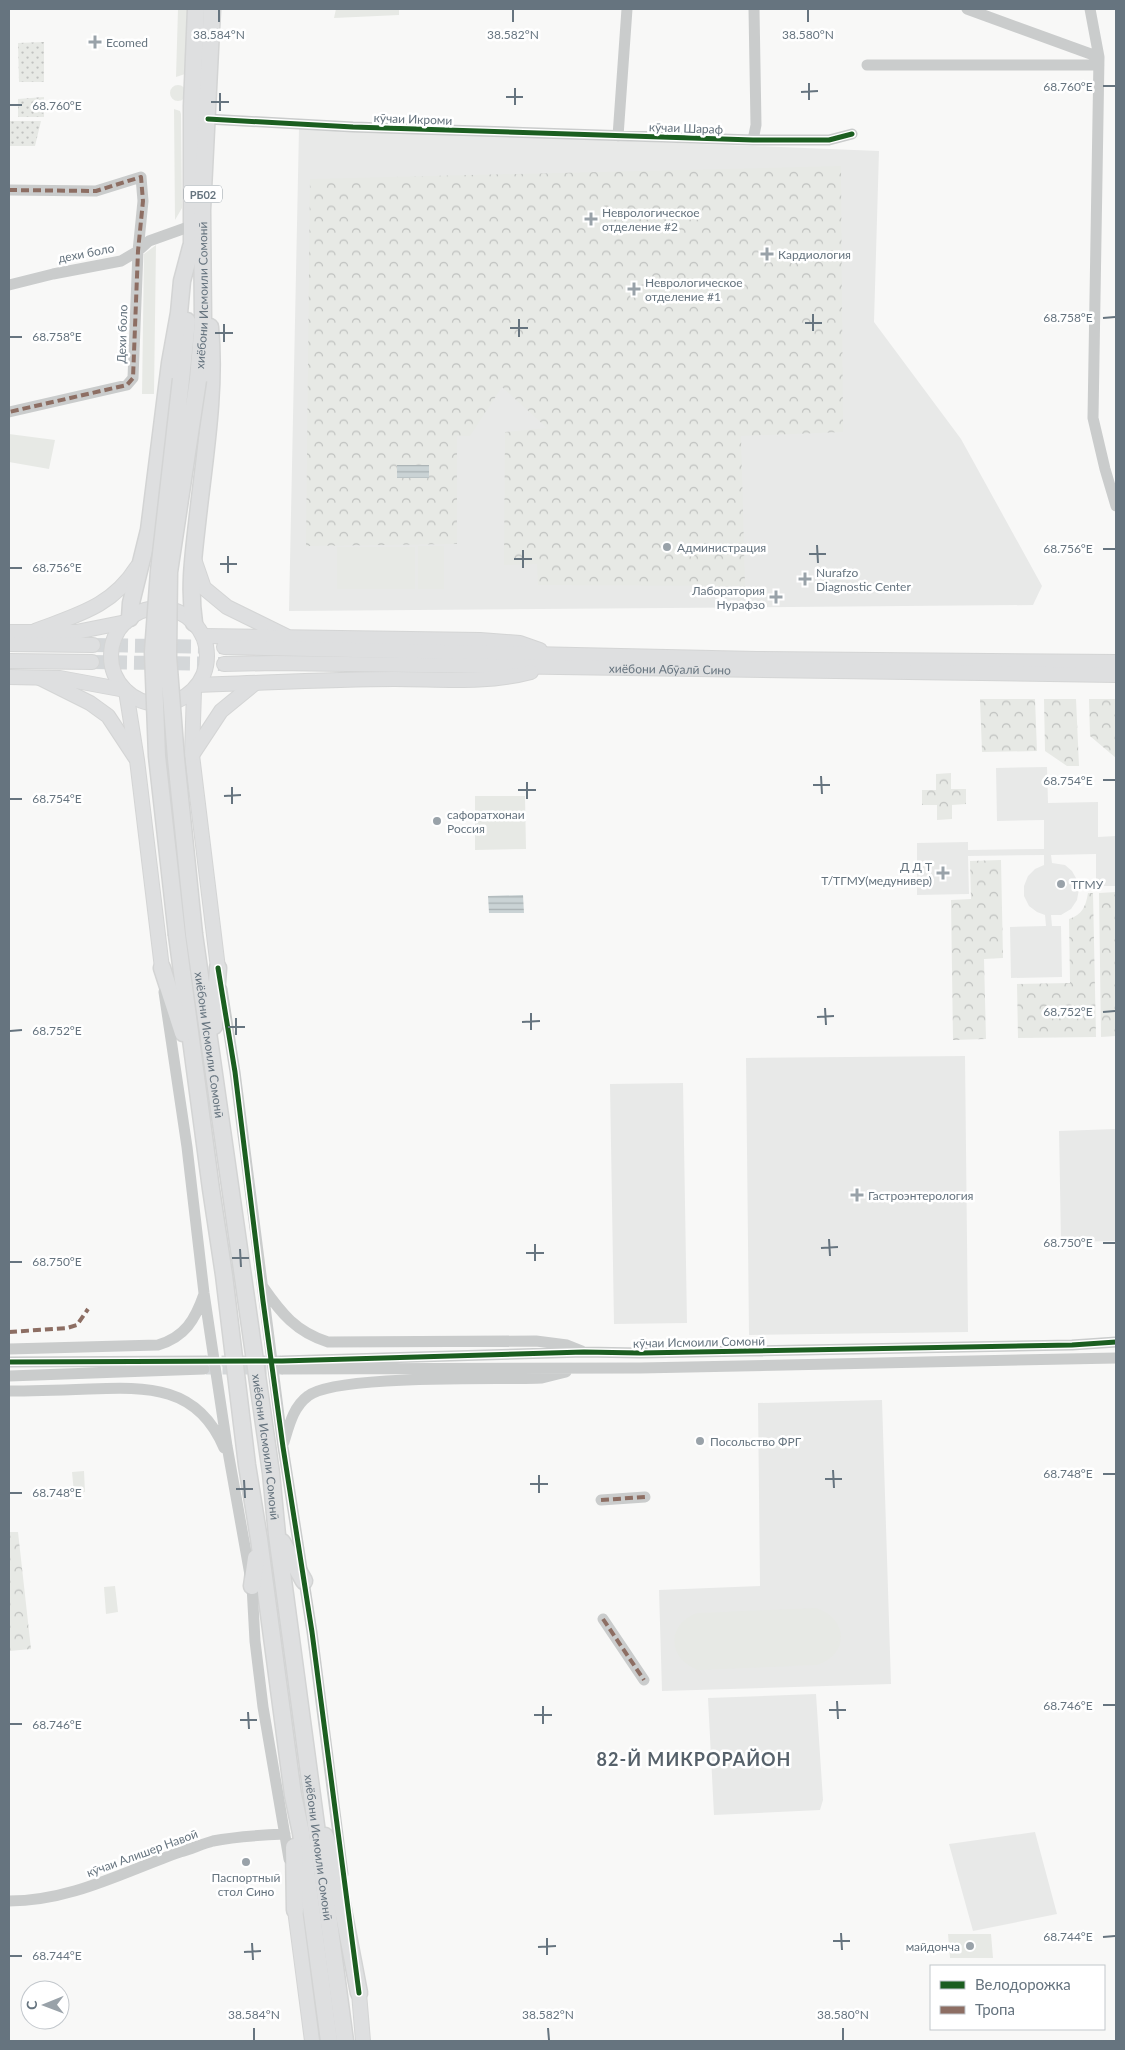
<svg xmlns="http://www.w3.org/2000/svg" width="1125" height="2050" font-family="Lato,sans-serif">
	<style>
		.built { fill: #e8e9e8 }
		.green { fill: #e7e9e5 }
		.forest { fill: url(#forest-crowns) }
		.garden { fill: url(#garden-dots) }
		.water { fill: url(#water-rules) }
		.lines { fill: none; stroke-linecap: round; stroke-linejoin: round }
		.minor-tunnel { stroke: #d4d7d9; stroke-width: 11; stroke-dasharray: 11 5.5; stroke-linecap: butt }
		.major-tunnel { stroke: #d4d7d9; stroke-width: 14; stroke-dasharray: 14 7; stroke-linecap: butt }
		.major-casing { stroke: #d4d5d5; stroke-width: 16 }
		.highway-casing { stroke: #d3d4d4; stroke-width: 19 }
		.minor { stroke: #cacccc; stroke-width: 11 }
		.major { stroke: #dedfe0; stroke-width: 14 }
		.highway { stroke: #dedfe0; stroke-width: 16 }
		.highway-bridge-casing { stroke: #d3d4d4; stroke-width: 19; stroke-linecap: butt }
		.highway-bridge { stroke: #dedfe0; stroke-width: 16 }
		.quiet { stroke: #8d6e63; stroke-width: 4; stroke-dasharray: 8 4; stroke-linecap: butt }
		.cycleway-casing { stroke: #fff; stroke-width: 8 }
		.cycleway { stroke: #1b5e20; stroke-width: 5 }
		.ticks { fill: none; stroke: #66747f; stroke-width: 2 }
		.poi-dot { fill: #99a2a9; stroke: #fff; stroke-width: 2 }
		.labels { text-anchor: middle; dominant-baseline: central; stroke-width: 5; stroke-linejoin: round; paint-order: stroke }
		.shield { fill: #fff; stroke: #949ea5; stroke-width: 1 }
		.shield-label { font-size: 11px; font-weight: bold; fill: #66747f }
		.poi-label { font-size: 12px; fill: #66747f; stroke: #fff; text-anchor: start }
		.street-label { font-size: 12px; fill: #66747f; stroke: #fff }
		.district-label { font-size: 18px; font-weight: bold; letter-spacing: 1px; fill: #57626b; stroke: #fff }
		.ticks-label { font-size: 12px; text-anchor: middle; fill: #66747f; stroke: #fff; stroke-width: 5; stroke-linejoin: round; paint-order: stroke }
	</style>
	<defs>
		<pattern id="forest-crowns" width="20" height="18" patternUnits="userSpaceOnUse" patternTransform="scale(1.25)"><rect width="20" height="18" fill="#e7e9e5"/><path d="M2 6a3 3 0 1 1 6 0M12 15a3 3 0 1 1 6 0" fill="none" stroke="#bfc1bf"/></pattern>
		<pattern id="garden-dots" width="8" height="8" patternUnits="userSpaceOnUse" patternTransform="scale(1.25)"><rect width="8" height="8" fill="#e7e9e5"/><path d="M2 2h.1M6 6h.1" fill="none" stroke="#bfc1bf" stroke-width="1.8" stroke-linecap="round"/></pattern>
		<pattern id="water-rules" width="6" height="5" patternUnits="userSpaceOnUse" patternTransform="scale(1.25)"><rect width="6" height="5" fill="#cad3d5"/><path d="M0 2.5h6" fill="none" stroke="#a8b0b2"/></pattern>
	</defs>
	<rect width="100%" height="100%" fill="#f8f8f7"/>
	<!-- built -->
	<path class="built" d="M299,128L879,151L874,322L961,439L1042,586L1033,605L289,611Z
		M1047,767L1048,803L1098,802V837L1116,836V886H1096V854L1051,855L1052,863L1065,865L1072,871L1077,880L1079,889L1077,900L1071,909L1061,915H1051L1052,926H1061L1062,977L1011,978L1010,927L1046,926L1045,915L1037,912L1029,906L1024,896V886L1028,876L1035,869L1044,865V855L968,856L969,894L917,895V843L968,842V850L1044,849V820L997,821L996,768Z
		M965,1056L968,1332L749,1335L746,1058Z
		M683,1083L687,1323L614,1324L610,1084Z
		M1116,1129V1241L1061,1242L1059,1131Z
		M882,1400L891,1684L662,1691L659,1590L760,1586L758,1403Z
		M816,1694L823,1800L820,1810L714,1815L708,1698Z
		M1035,1832L1057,1914L973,1931L949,1844Z"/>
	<!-- green -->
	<path class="green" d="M178,9H187V13L185,74L176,77Z
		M336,9H399V15L334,18Z
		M170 93a8 8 0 1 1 16 0a8 8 0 1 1-16 0Z
		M174,109L180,111L181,114L182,208L175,220Z
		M156,245L154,394H142L144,254Z
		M9,434L55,440L49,469L9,462Z
		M418,546H444V589H418Z
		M337,547H415V589H337Z
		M475,796H525L526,849L475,850Z
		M84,1471L85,1492L74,1493L72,1472Z
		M115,1586L118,1612L106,1614L104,1587Z
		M816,1608C848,1618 850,1654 817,1665L698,1670C667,1658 666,1625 697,1613Z
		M948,1934H991L993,1958H950Z"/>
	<!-- forest -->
	<path class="forest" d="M841,166L843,432L741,436L745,586L538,585L537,564L504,565L505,432L547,428L502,387L470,436H457V544L306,546L310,179Z
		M980,699H1035L1037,751L982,752Z
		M1044,699H1076L1079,766H1067L1045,751Z
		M1089,699H1116V758L1090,736Z
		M951,773V789H966V804L952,805V819L937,820V805H922V790H936V774Z
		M1001,860L1003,958L984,959L986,1039L953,1040L951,900L971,899L970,861Z
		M1116,892V1036L1101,1037L1099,893Z
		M1088,893H1093L1096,1037L1018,1038L1017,984L1070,983L1069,919C1082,915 1086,906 1088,893Z
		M9,1532H18L31,1649L9,1651Z"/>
	<!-- garden -->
	<path class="garden" d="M44,42V82H19L18,43Z
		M44,97V117H18V99Z
		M9,121H41L35,146H9Z"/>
	<!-- water -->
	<path class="water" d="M397,465H429V478H397Z
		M523,895L524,913H489L488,896Z"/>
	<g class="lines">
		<!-- minor-tunnel -->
		<path class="minor-tunnel" d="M205,1361H281
			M206,1369H283"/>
		<!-- major-tunnel -->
		<path class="major-tunnel" d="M93,645L224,647
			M92,662L224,664"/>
		<defs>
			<g id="major">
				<path d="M194,559L204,588L227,607L286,636"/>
				<circle cx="159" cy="656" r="48"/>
				<path d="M35,631C76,615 112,607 137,567"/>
				<path d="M9,632H76L126,622"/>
				<path d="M203,636L480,640L520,643L540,650"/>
				<path d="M9,644L93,645"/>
				<path d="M224,647L757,659L1116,662"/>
				<path d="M9,661L92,662"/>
				<path id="s1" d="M224,664L275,663L1116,675"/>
				<path d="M9,677L60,678L125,690"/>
				<path d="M40,678L90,703L108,716L135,757"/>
				<path d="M198,685C264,683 329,679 395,679C441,679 486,684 531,672"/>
				<path d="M194,690L192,755L218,968"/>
				<path d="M126,691L137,760L162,968"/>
				<path d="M192,755L221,711L254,684"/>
				<path d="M295,1910L312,2041"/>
				<path d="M359,1993L363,2041"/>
			</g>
			<g id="highway">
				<path d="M192,256V106L196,9"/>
				<path d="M181,379L187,321"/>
				<path id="s2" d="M198,380L203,321L202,210L212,9"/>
				<path d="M130,618L131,603L149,530L170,363L179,313L182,281L191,247"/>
				<path d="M194,623C189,589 193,559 197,524C204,459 216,392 210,327"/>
				<path id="s3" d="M194,934L271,1473L277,1535L345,2041"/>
				<path d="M177,935L211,1189L224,1275L247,1465L259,1539L293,1795L301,1833L329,2041"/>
				<path d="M162,968L183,1033"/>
				<path d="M214,1026L218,968"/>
				<path d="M282,1542L304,1581"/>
				<path d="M252,1586L256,1558"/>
				<path d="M325,1836L334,1863L359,1993"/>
				<path d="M294,1847L295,1910"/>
			</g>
		</defs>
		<!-- major casing -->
		<use href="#major" class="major-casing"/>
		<!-- highway casing -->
		<use href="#highway" class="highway-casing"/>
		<!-- minor -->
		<path class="minor" d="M967,9L1099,57
			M1090,9L1099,57L1093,418L1105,469L1116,506
			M867,65H1099
			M208,119L353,127L753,140H829L852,134
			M618,136L627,9
			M753,140L756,125L754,9
			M9,190L96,191L141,177L143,201L138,251L133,378L127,385L9,412
			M9,285L53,274L121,261L138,251L149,241L191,226
			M222,989L235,1072L283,1447L312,1632L343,1874
			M164,992L187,1147L204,1293L227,1446L252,1586L255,1641L263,1707L289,1859
			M263,1287C281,1313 296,1332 328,1342L536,1341L567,1345L582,1351
			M9,1349L158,1345C185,1337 195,1320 204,1294
			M282,1361L584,1352L640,1353L1072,1345L1116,1342
			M9,1362L205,1361
			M283,1369L640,1368L1116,1358
			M9,1376L204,1369
			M9,1391C35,1391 62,1390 89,1389C147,1387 198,1385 224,1448
			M284,1442C289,1426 293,1407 308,1396C336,1374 499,1380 542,1378L566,1372
			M601,1500L645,1497
			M603,1619L644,1680
			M9,1901C71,1901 123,1872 180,1852C191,1849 202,1844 213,1841C237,1836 261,1835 285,1834"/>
		<!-- major -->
		<use href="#major" class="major"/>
		<!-- highway -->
		<use href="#highway" class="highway"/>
		<defs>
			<path id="highway-bridge" d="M194,934L176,759L168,656L169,572L198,380
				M177,935L157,756L153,652L159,571L181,379"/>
		</defs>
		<!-- highway-bridge casing -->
		<use href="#highway-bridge" class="highway-bridge-casing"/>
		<!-- highway-bridge -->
		<use href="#highway-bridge" class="highway-bridge"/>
		<!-- quiet -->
		<path class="quiet" d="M9,190L96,191L141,177L143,201L138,251L133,378L127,385L9,412
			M9,1332L67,1328L77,1325L88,1309
			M601,1500L645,1497
			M603,1619L644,1680"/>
		<defs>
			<path id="cycleway" d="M208,119L353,127L753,140H829L852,134
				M218,968L235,1072L263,1301L283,1447L312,1632L359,1993
				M9,1362L282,1361L584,1352L640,1353L1072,1345L1116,1342"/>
		</defs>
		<!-- cycleway casing -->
		<use href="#cycleway" class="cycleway-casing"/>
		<!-- cycleway -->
		<use href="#cycleway" class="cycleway"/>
	</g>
	<!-- ticks -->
	<path class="ticks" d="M219,10V22M513,10V22M808,10V22M809,83V100M1103,86H1115M515,88V105M801,92L818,91M220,93V111M506,97H523M211,102H229M10,105H22M813,314V331M1103,318L1115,317M519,319V337M805,323H822M224,324V342M510,328H528M215,333H233M10,337H22M817,545L818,563M1103,549H1115M523,550V568M809,554H826M228,556V573M514,559H532M220,564H237M10,568H22M821,776L822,794M1103,780H1115M527,782V799M813,785H830M232,787V804M518,790H536M224,796L241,795M10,799H22M825,1008L826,1025M1103,1012L1115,1011M531,1013V1030M817,1017L834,1016M236,1018V1035M522,1022L540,1021M228,1027H245M10,1031L22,1030M829,1239L830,1256M1103,1243H1115M535,1244V1261M821,1248L838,1247M240,1249L241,1267M526,1253H544M232,1258H249M10,1262H22M833,1470L834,1488M1103,1474H1115M539,1475V1493M825,1479H842M244,1480L245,1498M530,1484H548M236,1489H253M10,1493H22M837,1701L838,1719M1103,1705H1115M543,1706V1724M829,1710H846M248,1712L249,1729M534,1715H552M240,1720H257M10,1724H22M841,1933L842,1950M1103,1937L1115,1936M547,1938V1955M833,1941H850M252,1943L253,1960M538,1947L556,1946M244,1952L261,1951M10,1956H22M254,2028V2040M548,2028L549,2040M843,2028V2040"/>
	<!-- markers -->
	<g class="poi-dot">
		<path d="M92.5 34.5h5v5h5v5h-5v5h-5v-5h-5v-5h5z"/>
		<path d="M588.5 211.5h5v5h5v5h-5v5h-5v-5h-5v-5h5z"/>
		<path d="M764.5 246.5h5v5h5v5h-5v5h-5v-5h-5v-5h5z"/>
		<path d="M631.5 281.5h5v5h5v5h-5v5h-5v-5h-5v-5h5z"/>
		<circle cx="667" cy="547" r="5"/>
		<path d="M802.5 571.5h5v5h5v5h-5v5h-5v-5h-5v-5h5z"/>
		<path d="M773.5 589.5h5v5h5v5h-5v5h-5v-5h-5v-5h5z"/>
		<circle cx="437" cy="821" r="5"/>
		<path d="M940.5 865.5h5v5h5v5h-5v5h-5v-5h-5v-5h5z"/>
		<circle cx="1061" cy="884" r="5"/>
		<path d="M854.5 1187.5h5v5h5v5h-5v5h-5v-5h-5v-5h5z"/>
		<circle cx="700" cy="1441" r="5"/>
		<circle cx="246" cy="1862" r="5"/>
		<circle cx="970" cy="1946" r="5"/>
	</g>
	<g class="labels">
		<!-- shield labels -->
		<rect class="shield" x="184" y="185.5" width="38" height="17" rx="4"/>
		<g class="shield-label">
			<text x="203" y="194">РБ02</text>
		</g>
		<!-- poi labels -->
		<g class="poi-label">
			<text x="106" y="42">Ecomed</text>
			<text x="602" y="212">Неврологическое<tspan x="602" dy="14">отделение #2</tspan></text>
			<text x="778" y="254">Кардиология</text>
			<text x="645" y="282">Неврологическое<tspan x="645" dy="14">отделение #1</tspan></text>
			<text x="677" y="547">Администрация</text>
			<text x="816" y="572">Nurafzo<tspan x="816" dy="14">Diagnostic Center</tspan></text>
			<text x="765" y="590" text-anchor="end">Лаборатория<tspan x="765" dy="14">Нурафзо</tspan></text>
			<text x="447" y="814">сафоратхонаи<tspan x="447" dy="14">Россия</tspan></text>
			<text x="932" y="866" text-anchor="end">Д Д Т<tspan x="932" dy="14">Т/ТГМУ(медунивер)</tspan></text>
			<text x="1071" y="884">ТГМУ</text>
			<text x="868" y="1195">Гастроэнтерология</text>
			<text x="710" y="1441">Посольство ФРГ</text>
			<text x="246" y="1877" text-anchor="middle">Паспортный<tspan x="246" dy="14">стол Сино</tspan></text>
			<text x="960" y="1946" text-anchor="end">майдонча</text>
		</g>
		<!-- street labels -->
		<g class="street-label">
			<text transform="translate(413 119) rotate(2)">кӯчаи Икроми</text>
			<text transform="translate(686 128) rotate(2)">кӯчаи Шараф</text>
			<text transform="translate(86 253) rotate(-11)">дехи боло</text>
			<text stroke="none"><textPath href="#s2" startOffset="85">хиёбони Исмоили Сомонӣ</textPath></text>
			<text transform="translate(122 334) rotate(-88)">Дехи боло</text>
			<text stroke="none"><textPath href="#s1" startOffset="446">хиёбони Абӯалӣ Сино</textPath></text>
			<text stroke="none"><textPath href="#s3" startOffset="112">хиёбони Исмоили Сомонӣ</textPath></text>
			<text transform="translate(699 1342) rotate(-1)">кӯчаи Исмоили Сомонӣ</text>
			<text stroke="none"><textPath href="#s3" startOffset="518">хиёбони Исмоили Сомонӣ</textPath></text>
			<text stroke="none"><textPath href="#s3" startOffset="922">хиёбони Исмоили Сомонӣ</textPath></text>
			<text transform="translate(142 1853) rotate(-20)">кӯчаи Алишер Навоӣ</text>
		</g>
		<!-- district labels -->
		<g class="district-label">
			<text x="694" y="1759">82-Й МИКРОРАЙОН</text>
		</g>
	</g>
	<g class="ticks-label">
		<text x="219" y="39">38.584°N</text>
		<text x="513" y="39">38.582°N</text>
		<text x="808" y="39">38.580°N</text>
		<text x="1068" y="91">68.760°E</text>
		<text x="57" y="110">68.760°E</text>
		<text x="1068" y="322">68.758°E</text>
		<text x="57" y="341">68.758°E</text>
		<text x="1068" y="553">68.756°E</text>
		<text x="57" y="572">68.756°E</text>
		<text x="1068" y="785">68.754°E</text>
		<text x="57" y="803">68.754°E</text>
		<text x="1068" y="1016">68.752°E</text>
		<text x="57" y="1035">68.752°E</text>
		<text x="1068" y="1247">68.750°E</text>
		<text x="57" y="1266">68.750°E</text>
		<text x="1068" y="1478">68.748°E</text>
		<text x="57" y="1497">68.748°E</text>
		<text x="1068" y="1710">68.746°E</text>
		<text x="57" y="1729">68.746°E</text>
		<text x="1068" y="1941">68.744°E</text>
		<text x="57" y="1960">68.744°E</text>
		<text x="254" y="2019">38.584°N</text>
		<text x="548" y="2019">38.582°N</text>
		<text x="843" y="2019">38.580°N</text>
	</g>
	<!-- border -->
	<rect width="1125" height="2050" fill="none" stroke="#66747f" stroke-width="20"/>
	<!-- legend -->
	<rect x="930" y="1965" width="175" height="65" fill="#ffffff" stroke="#c2c7cc"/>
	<rect x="940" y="1981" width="25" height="8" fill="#1b5e20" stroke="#c2c7cc"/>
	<text x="975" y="1990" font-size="15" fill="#66747f">Велодорожка</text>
	<rect x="940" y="2006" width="25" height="8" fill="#8d6e63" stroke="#c2c7cc"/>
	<text x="975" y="2015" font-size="15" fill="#66747f">Тропа</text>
	<!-- north arrow -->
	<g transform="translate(45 2005) rotate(269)"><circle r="24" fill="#ffffff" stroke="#c2c7cc"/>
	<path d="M0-4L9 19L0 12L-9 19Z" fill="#99a2a9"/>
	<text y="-8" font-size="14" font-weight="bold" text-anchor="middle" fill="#66747f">С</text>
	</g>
</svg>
